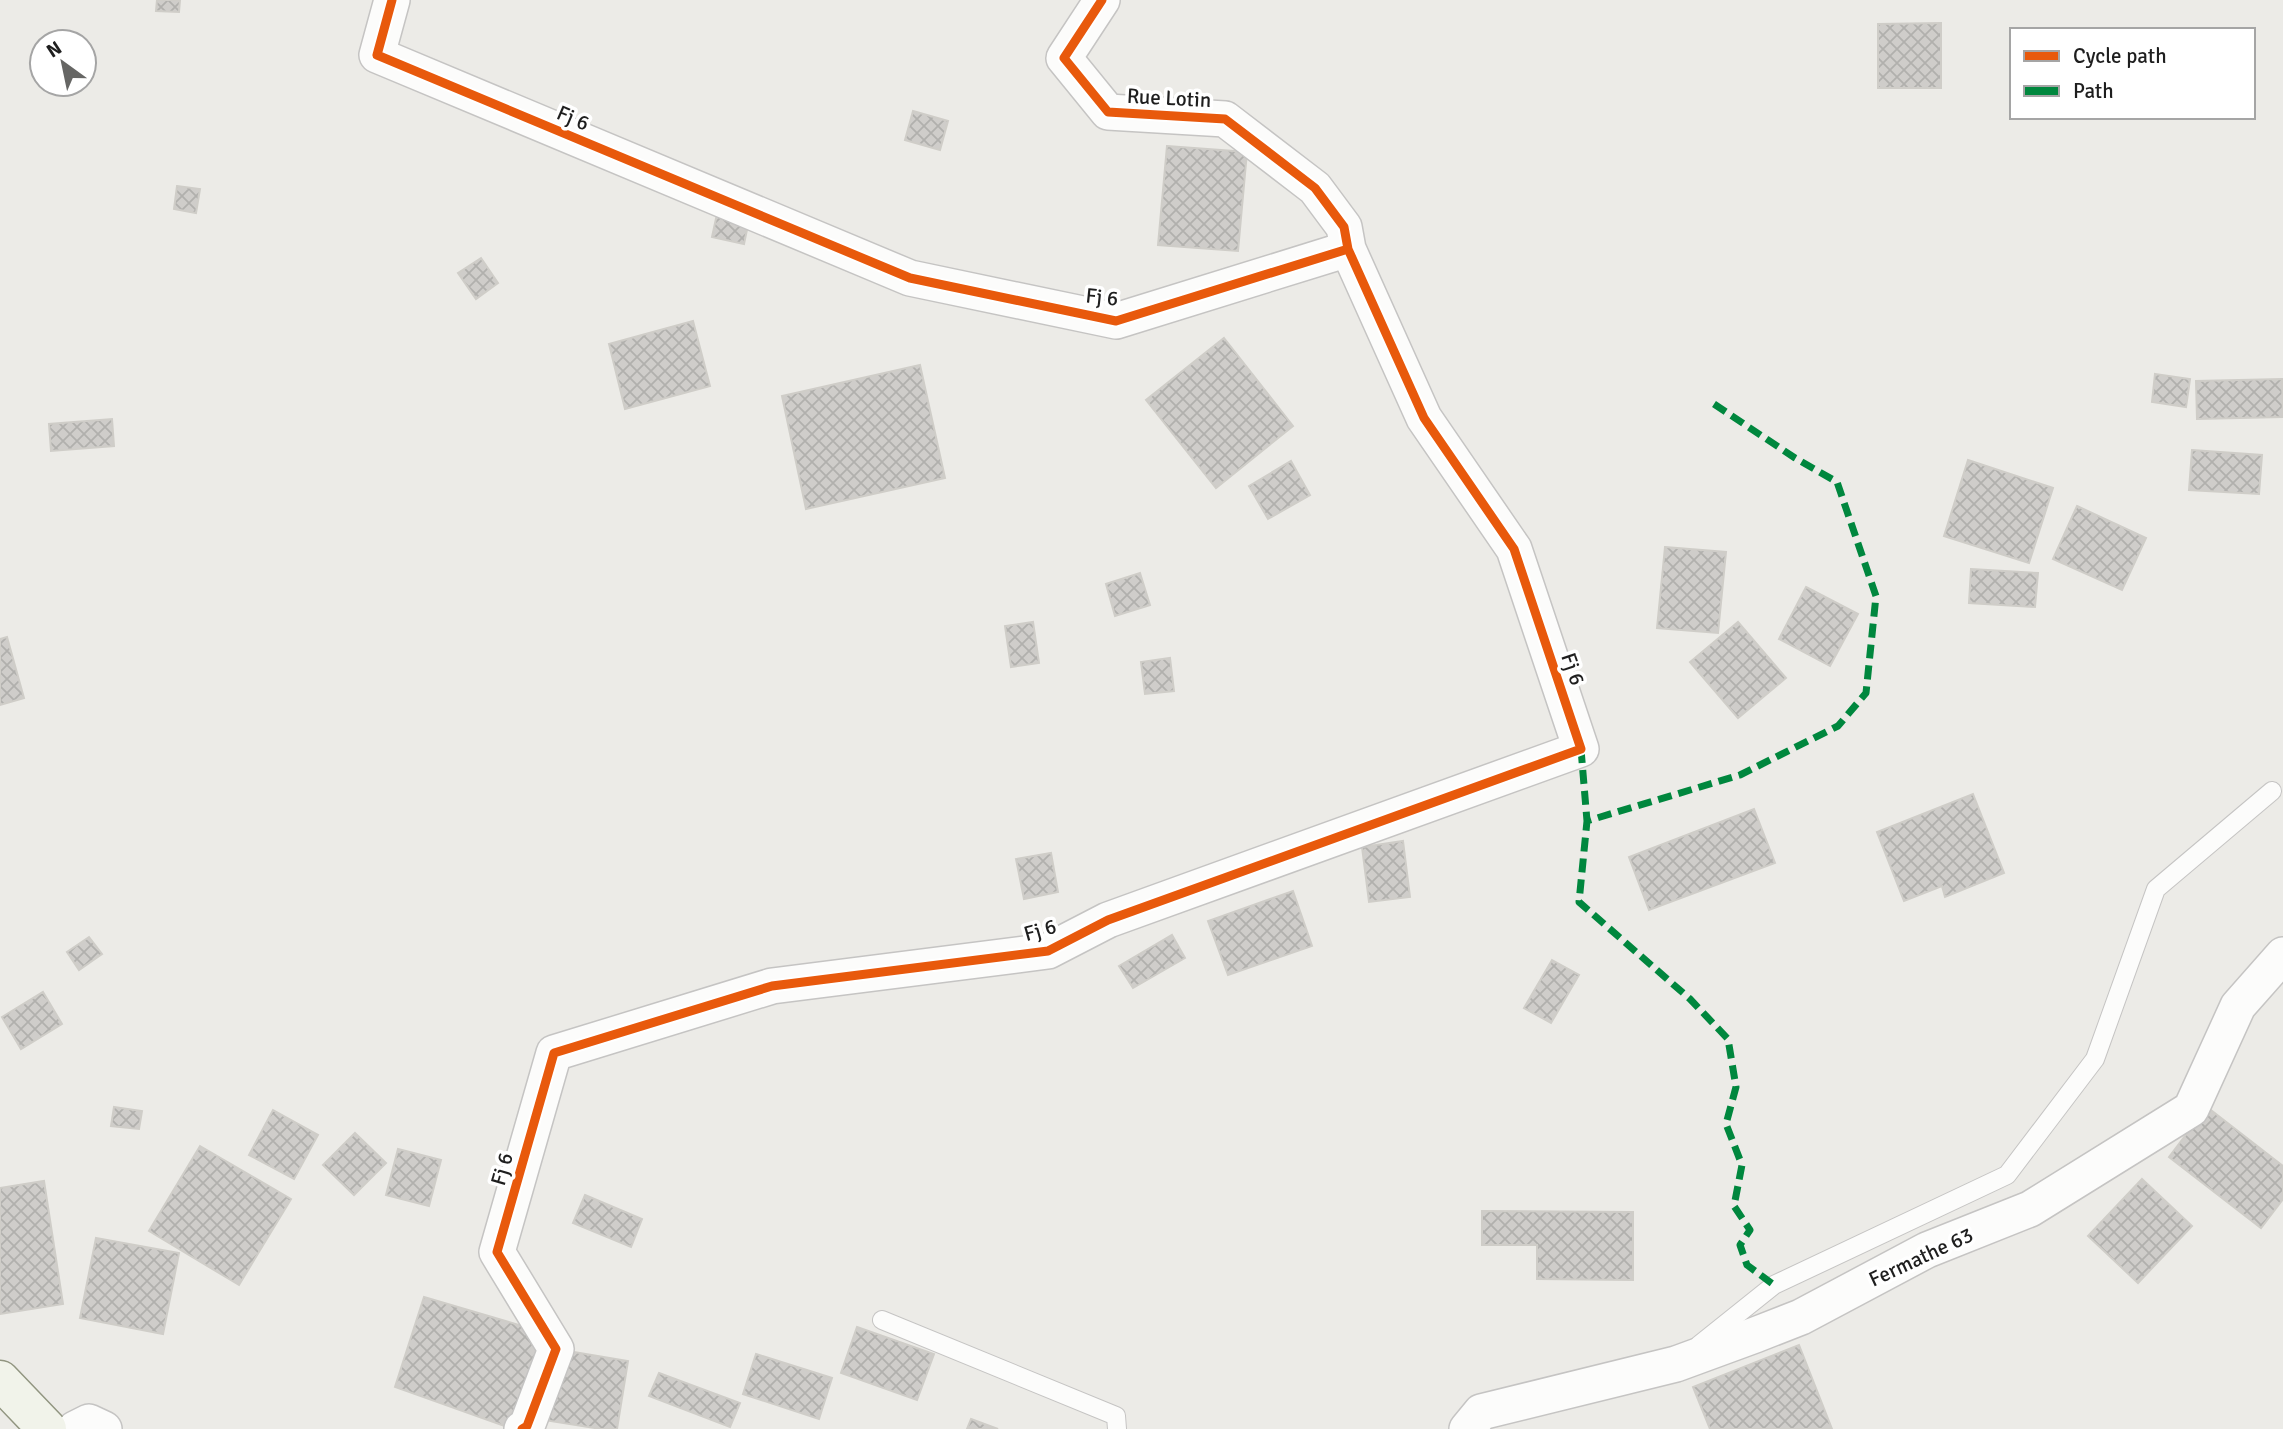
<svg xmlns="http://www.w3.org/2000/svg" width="2283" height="1429" font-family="Signika,sans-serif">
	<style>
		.building { fill: url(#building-cross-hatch); stroke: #cfcdc8; stroke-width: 2 }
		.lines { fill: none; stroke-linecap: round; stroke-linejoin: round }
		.service-casing { stroke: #c5c4c3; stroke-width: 20 }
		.minor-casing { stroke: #c5c4c3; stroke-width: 38 }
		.secondary-casing { stroke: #919580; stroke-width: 41 }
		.service { stroke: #fcfcfb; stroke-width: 18 }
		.minor { stroke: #fcfcfb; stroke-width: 35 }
		.secondary { stroke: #f1f3ea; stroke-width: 38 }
		.quiet { stroke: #00873e; stroke-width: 7; stroke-dasharray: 14 7; stroke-linecap: butt }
		.cycleway-casing { stroke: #fff; stroke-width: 13 }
		.cycleway { stroke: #e8590c; stroke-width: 9 }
		.labels { text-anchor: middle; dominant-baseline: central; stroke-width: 7; stroke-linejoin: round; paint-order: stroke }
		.street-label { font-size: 21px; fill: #1e1e1e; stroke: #fff }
	</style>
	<defs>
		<pattern id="building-cross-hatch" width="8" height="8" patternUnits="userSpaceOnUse" patternTransform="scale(1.75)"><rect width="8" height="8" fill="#cfcdca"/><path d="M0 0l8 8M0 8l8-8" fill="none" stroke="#b1b0ad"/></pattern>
	</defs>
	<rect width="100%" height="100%" fill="#ecebe7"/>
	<!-- building -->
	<path class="building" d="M157,0H180L179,12L156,11Z
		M1941,23V88H1878V24Z
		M913,111L948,121L940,150L905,140Z
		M1167,146L1247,152L1238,251L1158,245Z
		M177,186L200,189L196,213L174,209Z
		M717,214L749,220L744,244L712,237Z
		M481,258L498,283L476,299L458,273Z
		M693,321L710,386L625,409L609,344Z
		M1224,338L1293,426L1216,488L1146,400Z
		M920,365L945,478L806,509L782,396Z
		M2155,374L2190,379L2186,407L2152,402Z
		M2282,379L2283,417L2197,419L2196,381Z
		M112,419L114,446L51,451L49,424Z
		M2192,450L2262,455L2259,494L2189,490Z
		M1968,460L2053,488L2029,563L1944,536Z
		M1291,461L1310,495L1268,519L1249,486Z
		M2077,506L2146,538L2122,590L2053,559Z
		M1665,547L1726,552L1718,633L1657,628Z
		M1971,569L2038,573L2035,607L1969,603Z
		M1140,573L1150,605L1115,616L1106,584Z
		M1806,587L1858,614L1830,666L1779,639Z
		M1033,622L1039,663L1011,667L1005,626Z
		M1738,622L1786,678L1738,718L1690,662Z
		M7,637L24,698L0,705V639Z
		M1170,658L1174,691L1145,694L1141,662Z
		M1973,794L2004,873L1945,897L1942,886L1904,901L1877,832Z
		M1754,809L1775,863L1649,910L1629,857Z
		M1403,841L1410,897L1369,902L1362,847Z
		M1051,853L1058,892L1024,899L1016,859Z
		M1293,891L1312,946L1228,975L1208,921Z
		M1172,935L1185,958L1133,988L1119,966Z
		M89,937L102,954L79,970L67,952Z
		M1552,960L1579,975L1551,1023L1524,1008Z
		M43,992L62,1024L21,1049L2,1017Z
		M114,1107L142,1111L139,1129L111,1126Z
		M2207,1107L2283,1166V1199L2261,1228L2169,1157Z
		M273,1110L318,1135L294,1179L249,1155Z
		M355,1133L386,1163L354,1195L323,1165Z
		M200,1146L291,1199L239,1285L149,1231Z
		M398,1149L441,1160L429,1206L386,1195Z
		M2142,1179L2192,1226L2138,1283L2088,1236Z
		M44,1181L63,1304L0,1314V1188Z
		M585,1195L642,1219L631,1247L573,1223Z
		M1482,1211L1633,1212V1280L1537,1279V1245H1482Z
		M96,1238L179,1253L163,1334L80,1318Z
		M424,1297L546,1333L513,1429L395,1387Z
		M857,1327L934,1354L917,1400L841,1373Z
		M1799,1345L1832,1429H1710L1693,1387Z
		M556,1349L628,1361L617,1429H601L544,1420Z
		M756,1354L832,1378L819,1419L743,1394Z
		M659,1373L740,1403L730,1427L649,1396Z
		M971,1419L998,1429H967Z"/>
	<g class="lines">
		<defs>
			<path id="service" d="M882,1320L1116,1416L1117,1429
				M1699,1345L1774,1285L2007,1175L2095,1059L2156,889L2272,791"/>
			<path id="minor" d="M392,0L377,55L910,278L1116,321L1348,249
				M75,1429L89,1422L104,1429
				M522,1429L527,1426L556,1349L497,1252L554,1053L772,986L1048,951L1108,920L1581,749L1514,549L1424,418L1348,249L1344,227L1315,188L1225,119L1108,112L1064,58L1102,0
				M1467,1429L1481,1412L1676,1364L1755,1335L1801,1317L1927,1250L2030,1209L2191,1109L2238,1006L2283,955"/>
			<path id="secondary" d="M0,1380L47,1429"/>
		</defs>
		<!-- service casing -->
		<use href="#service" class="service-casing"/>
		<!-- minor casing -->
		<use href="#minor" class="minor-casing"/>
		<!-- secondary casing -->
		<use href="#secondary" class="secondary-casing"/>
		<!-- service -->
		<use href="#service" class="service"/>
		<!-- minor -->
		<use href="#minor" class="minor"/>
		<!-- secondary -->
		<use href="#secondary" class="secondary"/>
		<!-- quiet -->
		<path class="quiet" d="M1714,404L1795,458L1837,482L1876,596L1866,693L1838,726L1740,775L1587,821L1579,902L1690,999L1728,1039L1736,1087L1726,1124L1742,1165L1734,1206L1750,1230L1740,1245L1747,1265L1774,1285
			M1581,749L1587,821"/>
		<defs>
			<path id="cycleway" d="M392,0L377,55L910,278L1116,321L1348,249
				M522,1429L527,1426L556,1349L497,1252L554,1053L772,986L1048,951L1108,920L1581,749L1514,549L1424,418L1348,249L1344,227L1315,188L1225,119L1108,112L1064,58L1102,0"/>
		</defs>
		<!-- cycleway casing -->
		<use href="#cycleway" class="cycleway-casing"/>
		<!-- cycleway -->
		<use href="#cycleway" class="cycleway"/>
	</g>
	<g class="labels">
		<!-- street labels -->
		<g class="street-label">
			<text transform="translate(1169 98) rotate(3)">Rue Lotin</text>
			<text transform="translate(573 118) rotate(23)">Fj 6</text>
			<text transform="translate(1102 297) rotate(6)">Fj 6</text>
			<text transform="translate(1573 669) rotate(71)">Fj 6</text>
			<text transform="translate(1040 930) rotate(-16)">Fj 6</text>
			<text transform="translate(502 1169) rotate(-74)">Fj 6</text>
			<text transform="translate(1921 1257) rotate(-25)">Fermathe 63</text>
		</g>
	</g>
	<!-- legend -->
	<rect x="2010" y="28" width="245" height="91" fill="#ffffff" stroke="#a5a5a5" stroke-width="2"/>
	<rect x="2024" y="51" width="35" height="10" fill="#e8590c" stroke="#a5a5a5" stroke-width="2"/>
	<text x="2073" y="63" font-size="21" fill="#1e1e1e">Cycle path</text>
	<rect x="2024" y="86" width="35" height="10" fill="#00873e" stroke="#a5a5a5" stroke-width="2"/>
	<text x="2073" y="98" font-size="21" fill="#1e1e1e">Path</text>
	<!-- north arrow -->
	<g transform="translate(63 63) rotate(327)"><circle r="33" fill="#ffffff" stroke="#a5a5a5" stroke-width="2"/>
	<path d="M0-5L12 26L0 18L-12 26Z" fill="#666664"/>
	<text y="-10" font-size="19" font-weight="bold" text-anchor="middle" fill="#1e1e1e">N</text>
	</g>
</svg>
